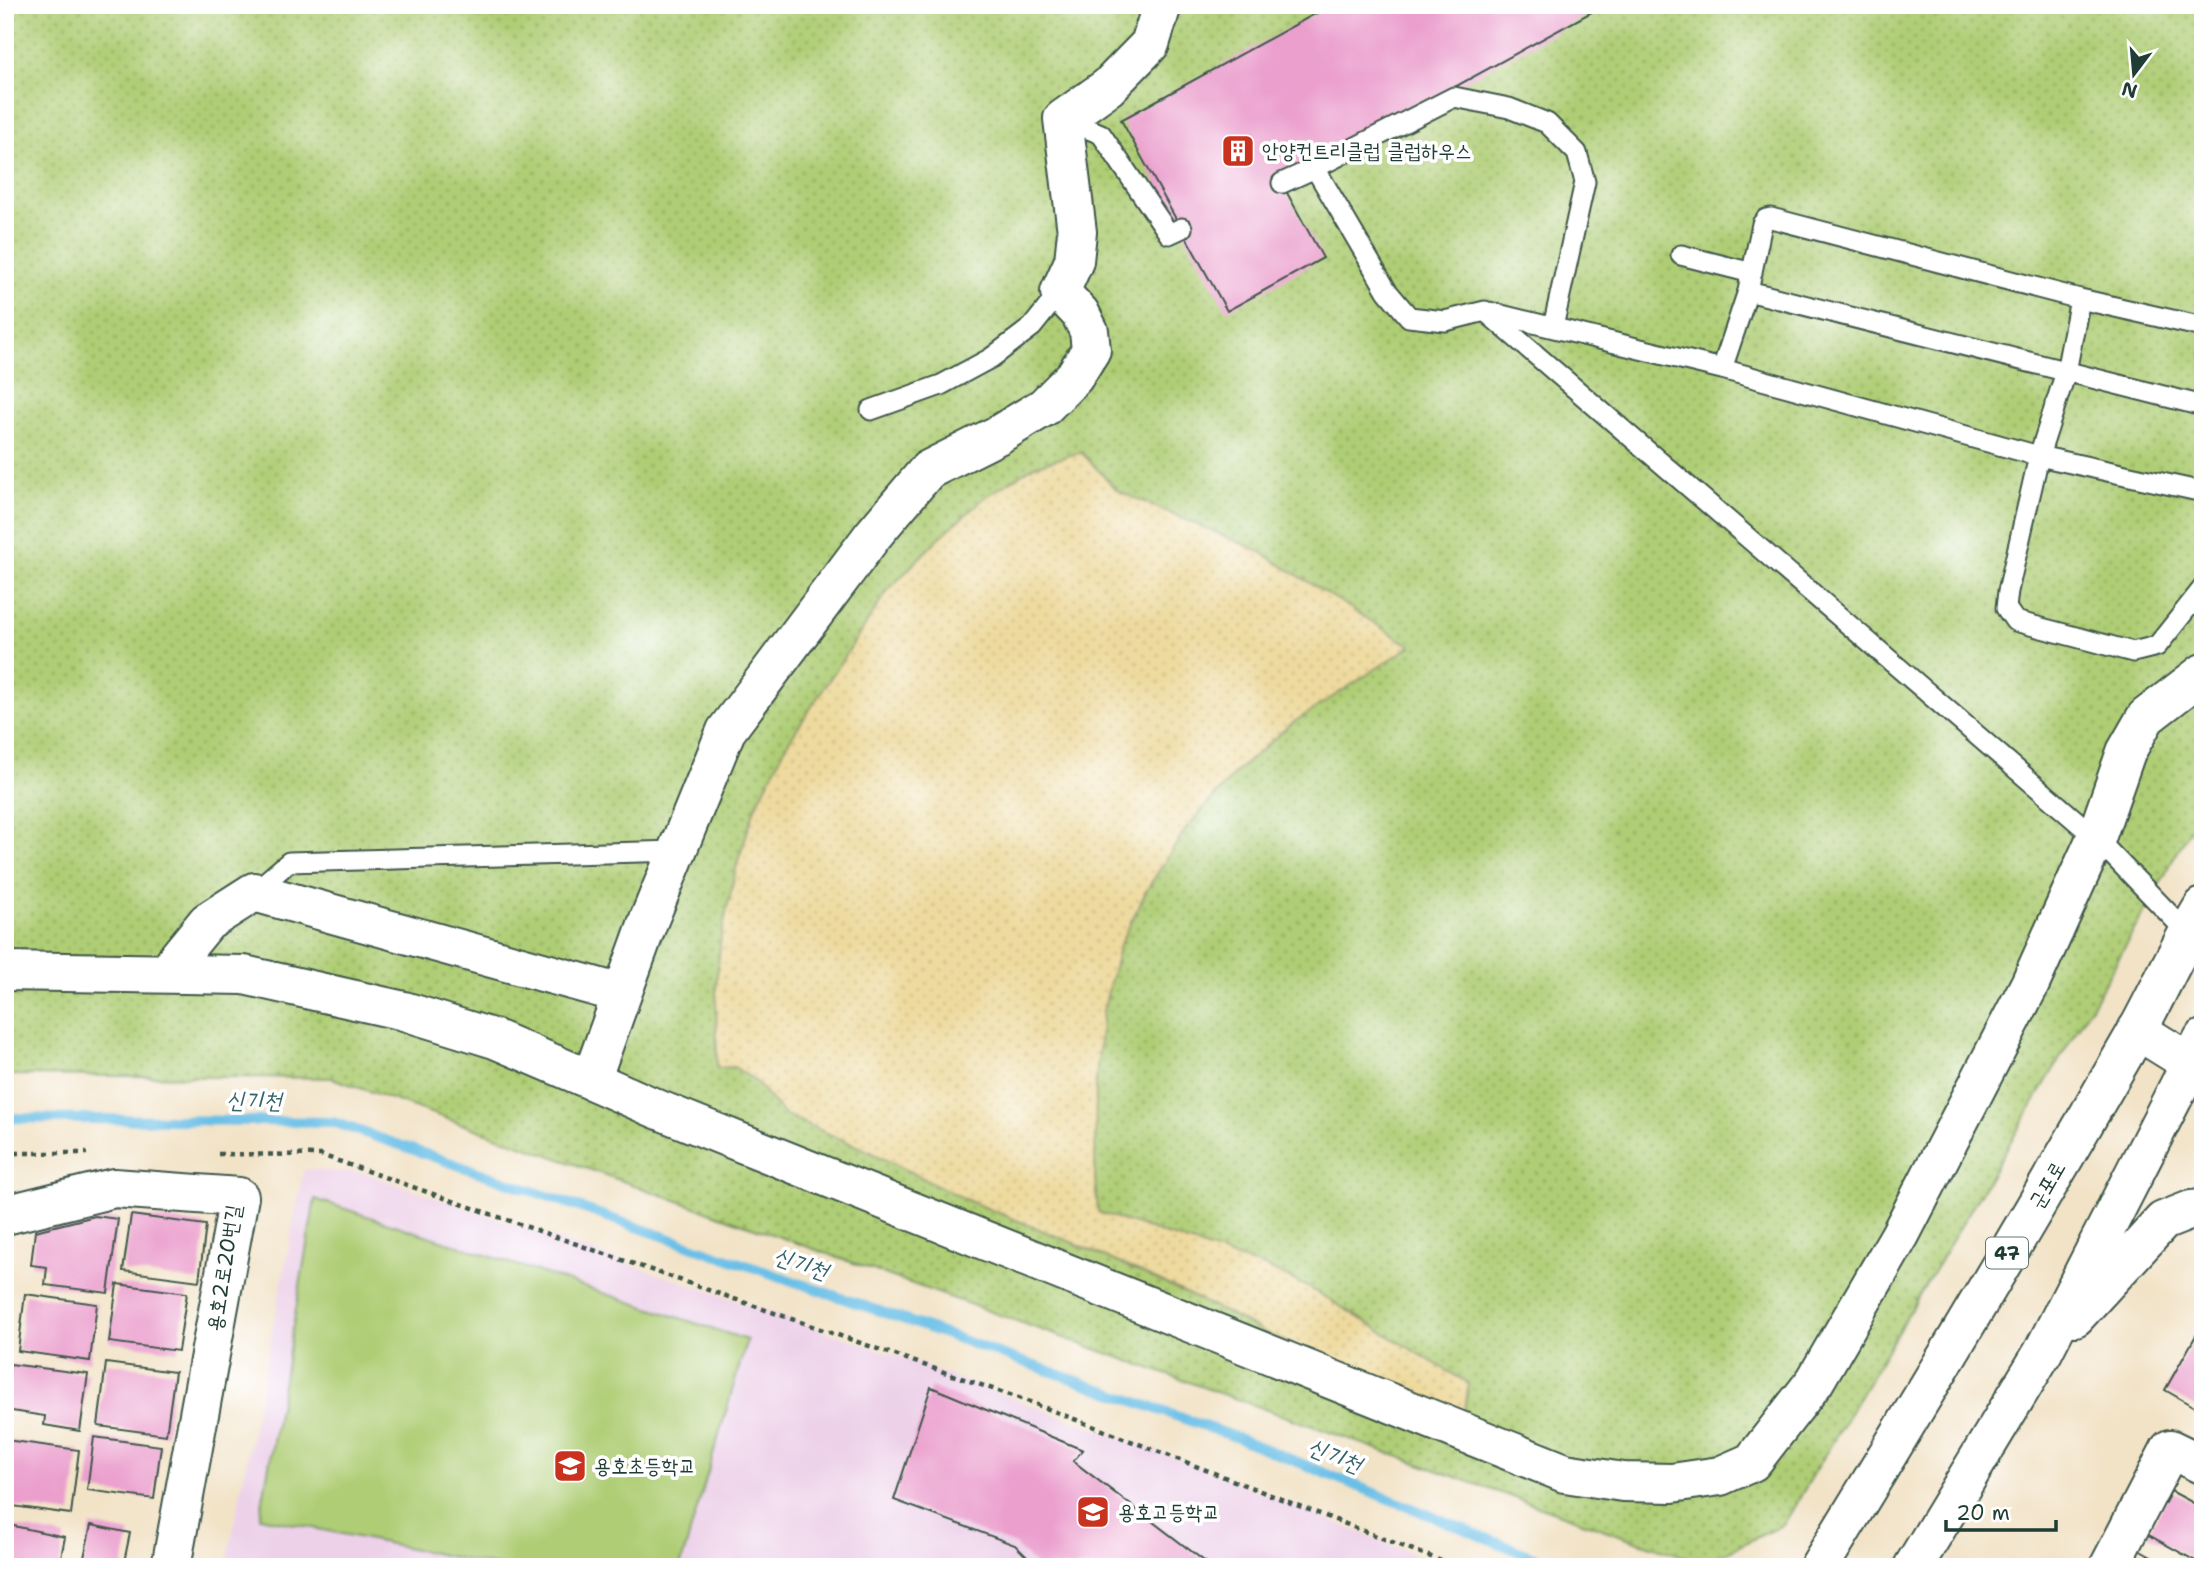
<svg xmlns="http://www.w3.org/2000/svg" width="2208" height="1572" font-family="'Shantell Sans','Poor Story',sans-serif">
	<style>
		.built { fill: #edd1e9 }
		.grass { fill: url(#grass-dots); stroke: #678554; stroke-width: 2 }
		.sand { fill: url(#sand-dots); stroke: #868c69; stroke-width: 2 }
		.garden { fill: #afcd74; stroke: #678554; stroke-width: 2 }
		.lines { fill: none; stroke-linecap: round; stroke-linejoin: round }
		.stream { stroke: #6bbfe7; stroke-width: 10 }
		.building { fill: #eb9fcd }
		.service-casing { stroke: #3f564a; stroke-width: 23 }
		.minor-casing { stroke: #3f564a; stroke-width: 42 }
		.tertiary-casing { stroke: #3f564a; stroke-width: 42 }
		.primary-casing { stroke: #3f564a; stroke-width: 42 }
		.path { stroke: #3f564a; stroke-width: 4.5; stroke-dasharray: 5 5; stroke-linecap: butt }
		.service { stroke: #fff; stroke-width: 19 }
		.minor { stroke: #fff; stroke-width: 38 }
		.tertiary { stroke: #fff; stroke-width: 38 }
		.primary { stroke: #fff; stroke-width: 38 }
		.labels { text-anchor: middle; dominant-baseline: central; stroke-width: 7; stroke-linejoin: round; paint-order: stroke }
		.shield { fill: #fff; stroke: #627771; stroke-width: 2 }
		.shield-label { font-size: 19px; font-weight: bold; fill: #1f3d34 }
		.poi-label { font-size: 21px; fill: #1f3d34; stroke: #fff; text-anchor: start }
		.street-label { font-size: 21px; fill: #1f3d34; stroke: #fff }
		.water-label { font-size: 23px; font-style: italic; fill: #36646a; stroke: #fff }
	</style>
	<defs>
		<pattern id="grass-dots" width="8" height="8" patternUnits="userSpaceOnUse" patternTransform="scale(1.75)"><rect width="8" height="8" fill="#afcd74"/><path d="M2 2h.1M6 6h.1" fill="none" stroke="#8ea860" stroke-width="1.8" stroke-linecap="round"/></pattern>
		<pattern id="sand-dots" width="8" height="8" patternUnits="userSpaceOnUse" patternTransform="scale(1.75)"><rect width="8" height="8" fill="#eeda9e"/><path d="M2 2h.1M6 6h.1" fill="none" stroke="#ccbc89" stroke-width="1.8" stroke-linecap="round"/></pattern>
	</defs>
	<rect width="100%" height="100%" fill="#fff"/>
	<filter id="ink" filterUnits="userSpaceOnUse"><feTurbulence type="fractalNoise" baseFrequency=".0143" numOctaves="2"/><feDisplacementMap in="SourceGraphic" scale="14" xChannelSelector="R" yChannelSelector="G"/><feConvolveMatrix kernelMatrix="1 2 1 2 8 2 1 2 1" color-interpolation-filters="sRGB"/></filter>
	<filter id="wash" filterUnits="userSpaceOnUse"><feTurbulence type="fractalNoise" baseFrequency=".00686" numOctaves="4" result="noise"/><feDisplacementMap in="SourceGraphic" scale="28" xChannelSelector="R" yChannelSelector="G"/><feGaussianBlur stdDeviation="1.57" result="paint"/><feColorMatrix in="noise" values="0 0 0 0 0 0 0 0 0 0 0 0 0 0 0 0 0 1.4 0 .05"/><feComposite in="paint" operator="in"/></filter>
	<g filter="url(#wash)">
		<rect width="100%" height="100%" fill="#f2e3c7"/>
		<!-- built -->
		<path class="built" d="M304,1169L364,1173L927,1366L928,1368L1172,1456L1445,1567H226Z"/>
		<!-- grass -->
		<path class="grass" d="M5,5H2203V806L2103,986L1784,1524L1705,1563L1639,1542L332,1078L5,1075Z"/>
		<!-- sand -->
		<path class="sand" d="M1081,452L1118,491L1257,550L1411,646L1291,724L1236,772L1185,830L1148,888L1120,944L1103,1011L1096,1082L1095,1179L1098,1212L1273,1270L1306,1286L1469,1384L1462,1419L1274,1337L1175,1288L1076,1244L969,1201L868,1151L783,1114L754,1080L734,1067L717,1068L716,985L721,936L737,864L755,808L787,744L889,589L939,538L987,496L1034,466Z"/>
		<!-- garden -->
		<path class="garden" d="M315,1199L747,1340L680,1567H501L260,1517Z"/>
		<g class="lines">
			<!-- stream -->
			<path class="stream" d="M5,1118L333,1122L911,1322L1238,1438L1558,1567"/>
		</g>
		<g id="blocks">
			<!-- building -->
			<path class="building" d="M1331,5H1598L1599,8L1281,182L1323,258L1227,311L1121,120Z
				M131,1215L206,1225L199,1281L123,1271Z
				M95,1216L118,1219L108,1293L45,1285L47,1267L31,1265L35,1231Z
				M117,1284L187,1293L178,1351L109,1342Z
				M25,1294L97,1304L90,1361L18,1351Z
				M2203,1323V1412L2165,1390Z
				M106,1363L175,1372L166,1435L98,1426Z
				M10,1364L88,1374L80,1431L44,1425L45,1416L5,1410Z
				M931,1387L1083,1450L1073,1461L1212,1567H1037L1015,1545L894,1500Z
				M94,1437L161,1446L154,1499L87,1490Z
				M6,1440L79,1450L71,1514L5,1505Z
				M2171,1491L2203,1508V1565L2147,1534Z
				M9,1525L65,1537L59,1567H5V1543Z
				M91,1525L130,1533L123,1567H82Z
				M2137,1549L2169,1567H2127Z"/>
		</g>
	</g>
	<g filter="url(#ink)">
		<use href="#blocks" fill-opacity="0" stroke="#3f564a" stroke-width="2"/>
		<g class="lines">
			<defs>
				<path id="service" d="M1063,119L1101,134L1169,234L1182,228
					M1315,168L1454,97L1509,108L1547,123L1577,153L1585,182L1553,327
					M1282,183L1315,168L1387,291L1409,317L1445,321L1485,311L2096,838L2203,949
					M1681,255L1752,273
					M1748,291L2203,406
					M2080,299L2066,372L2039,456L2008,591L2006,608L2015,621L2133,652L2157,646L2203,588
					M1489,312L1722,369L2039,456L2203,492
					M1722,369L1748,291L1762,224L1766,219L1771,218L2080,299L2203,327
					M871,410L941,385L991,358L1032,327L1060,292
					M254,892L289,862L677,851"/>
				<path id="minor" d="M5,971L244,975L404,1011L495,1039L591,1080L648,922L726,731L873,535L928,470L998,435L1044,407L1074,377L1091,350L1089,331L1080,313L1060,292L1074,261L1077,232L1063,119L1108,87L1150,44L1162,5
					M176,973V960L207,922L254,892L622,994
					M591,1080L657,1109L1565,1473L1623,1482L1672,1483L1720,1476L1752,1462L1815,1381L1900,1235L2030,984L2096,838L2126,752L2146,717L2203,673
					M5,1215L114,1188L239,1197L171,1567
					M2109,1567L2170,1449L2203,1465"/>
				<path id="tertiary" d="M2137,1030L2203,1071"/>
				<path id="primary" d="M2075,1317L2163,1221L2191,1210L2203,1209
					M1819,1567C1927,1391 2033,1213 2136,1033C2159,991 2178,948 2203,907
					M1913,1567L2043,1352L2203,1039"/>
			</defs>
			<!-- service casing -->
			<use href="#service" class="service-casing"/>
			<!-- minor casing -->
			<use href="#minor" class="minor-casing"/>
			<!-- tertiary casing -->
			<use href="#tertiary" class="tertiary-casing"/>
			<!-- primary casing -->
			<use href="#primary" class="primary-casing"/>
			<!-- path -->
			<path class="path" d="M5,1153H87
				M218,1154L321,1155L1030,1402L1457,1567"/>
			<!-- service -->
			<use href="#service" class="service"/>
			<!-- minor -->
			<use href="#minor" class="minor"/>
			<!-- tertiary -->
			<use href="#tertiary" class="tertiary"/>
			<!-- primary -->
			<use href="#primary" class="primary"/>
		</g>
	</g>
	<!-- icons -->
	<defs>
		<symbol id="building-square" viewBox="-11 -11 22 22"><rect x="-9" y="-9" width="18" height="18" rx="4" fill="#c8321e" stroke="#fff"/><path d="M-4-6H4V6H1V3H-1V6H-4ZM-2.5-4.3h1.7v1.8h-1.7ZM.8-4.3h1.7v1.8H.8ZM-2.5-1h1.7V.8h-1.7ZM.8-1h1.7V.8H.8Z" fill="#fff"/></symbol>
		<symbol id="school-square" viewBox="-11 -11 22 22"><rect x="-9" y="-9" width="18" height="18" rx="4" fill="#c8321e" stroke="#fff"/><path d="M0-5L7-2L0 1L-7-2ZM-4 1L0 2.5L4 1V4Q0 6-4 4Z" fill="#fff"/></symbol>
	</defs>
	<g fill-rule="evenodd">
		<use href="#building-square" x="1219" y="132" width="38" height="38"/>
		<use href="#school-square" x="551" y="1447" width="38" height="38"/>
		<use href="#school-square" x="1074" y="1493" width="38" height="38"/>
	</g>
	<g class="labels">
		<!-- shield labels -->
		<rect class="shield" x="1986" y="1237.5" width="42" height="31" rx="5"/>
		<g class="shield-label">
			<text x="2007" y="1253">47</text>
		</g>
		<!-- poi labels -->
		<g class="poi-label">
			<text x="1262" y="151">안양컨트리클럽 클럽하우스</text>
			<text x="594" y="1466">용호초등학교</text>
			<text x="1118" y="1512">용호고등학교</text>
		</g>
		<!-- street labels -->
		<g class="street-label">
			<text transform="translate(2047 1185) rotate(-60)">군포로</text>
			<text transform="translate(224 1268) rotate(-81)">용호2로20번길</text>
		</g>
		<!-- water labels -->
		<g class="water-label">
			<text transform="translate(254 1100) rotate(1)">신기천</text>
			<text transform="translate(801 1263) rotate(19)">신기천</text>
			<text transform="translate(1335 1455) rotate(22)">신기천</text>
		</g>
	</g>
	<!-- margin -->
	<rect width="2208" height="1572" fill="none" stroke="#fff" stroke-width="28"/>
	<!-- north arrow -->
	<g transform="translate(2134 74) rotate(196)" stroke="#ffffff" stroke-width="5" paint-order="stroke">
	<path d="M0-5L12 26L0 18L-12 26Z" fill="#1f3d34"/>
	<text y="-10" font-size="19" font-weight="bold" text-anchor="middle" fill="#1f3d34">N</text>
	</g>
	<!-- scale -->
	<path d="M1946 1520v10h110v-10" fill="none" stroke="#1f3d34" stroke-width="3.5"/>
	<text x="1956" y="1520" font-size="21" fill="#1f3d34" stroke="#ffffff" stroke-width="5" paint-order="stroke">20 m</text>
</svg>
